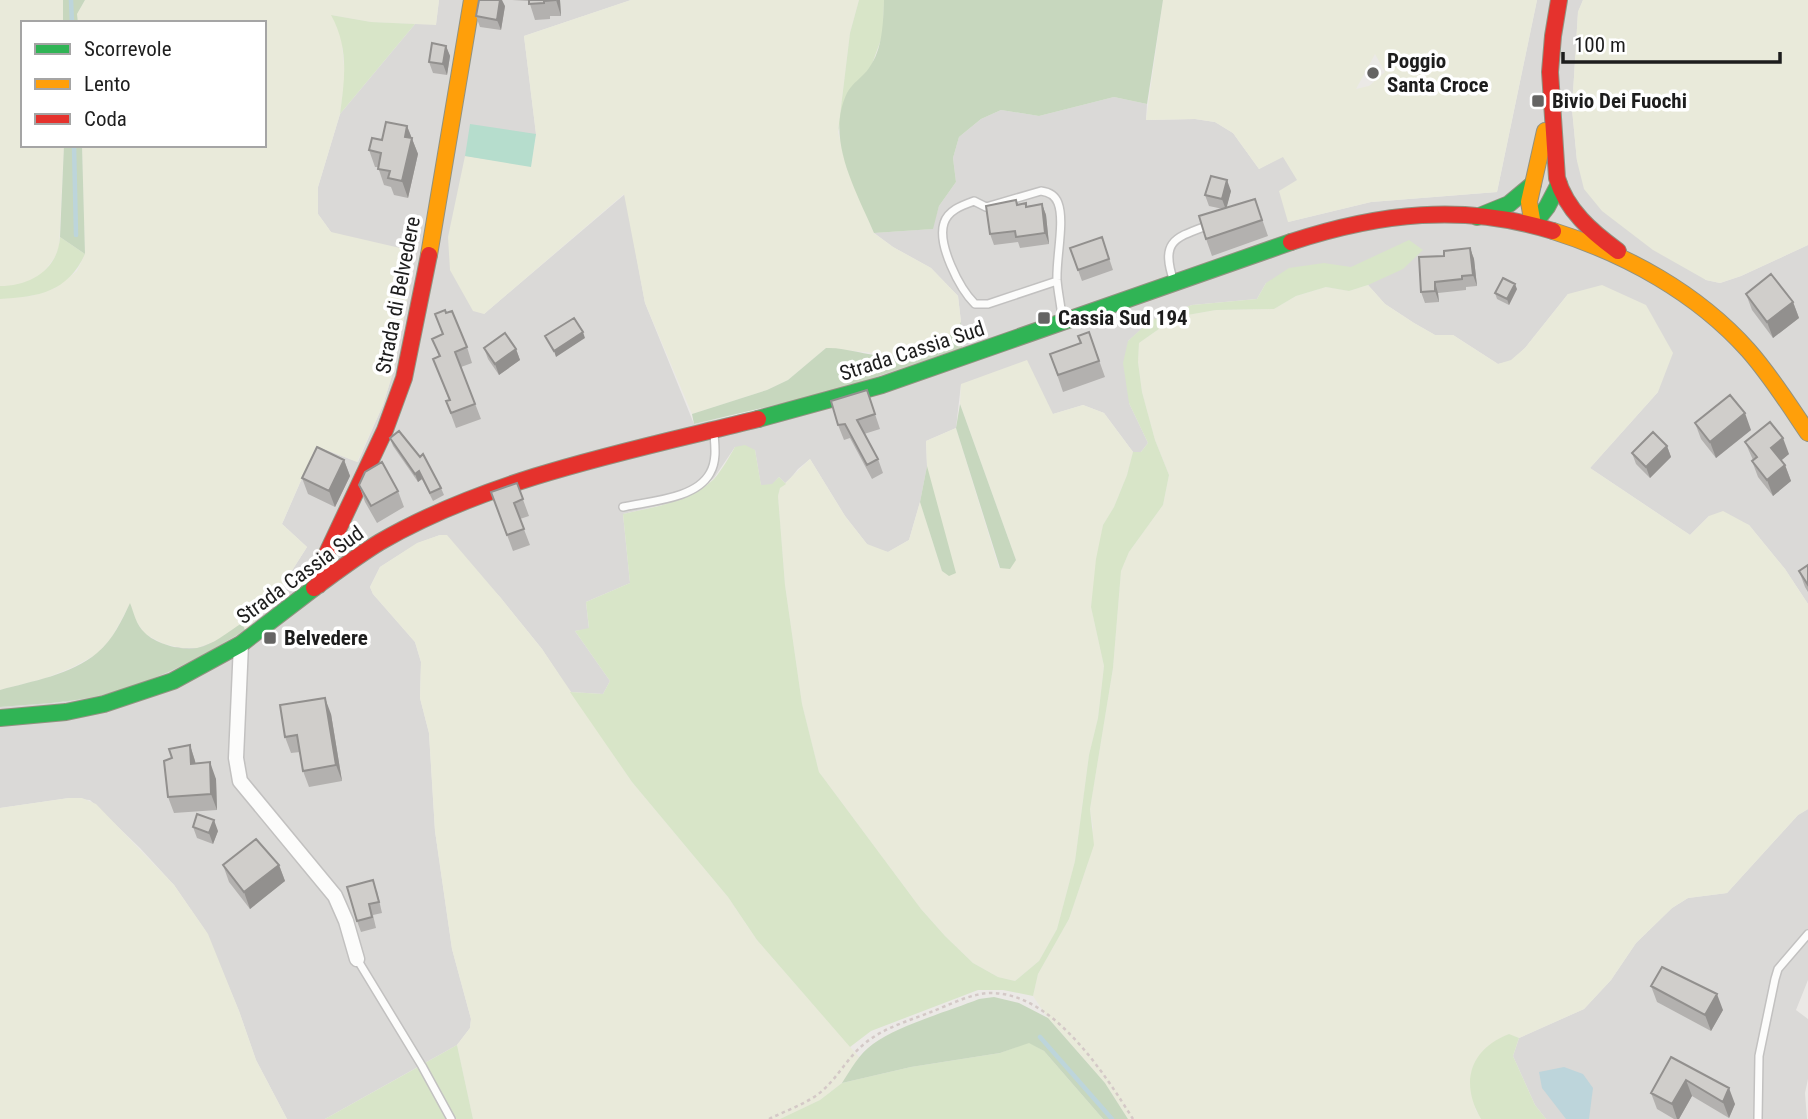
<svg xmlns="http://www.w3.org/2000/svg" width="1808" height="1119" font-family="'Roboto Condensed',sans-serif">
	<style>
		.residential { fill: #dad9d7 }
		.farmland { fill: #e9eada; fill-rule: evenodd }
		.grass { fill: #d8e5c8 }
		.forest { fill: #c7d7be }
		.pitch { fill: #b6ddcd }
		.water { fill: #bdd5db }
		.lines { fill: none; stroke-linecap: round; stroke-linejoin: round }
		.stream { stroke: #bdd5db; stroke-width: 4.5 }
		.lane-casing { stroke: #c2c1c0; stroke-width: 10 }
		.street-casing { stroke: #c2c1c0; stroke-width: 17 }
		.fast-casing { stroke: #919280; stroke-width: 18 }
		.slow-casing { stroke: #919280; stroke-width: 18 }
		.jam-casing { stroke: #919280; stroke-width: 18 }
		.path { stroke: #d4c9c7; stroke-width: 2.5; stroke-dasharray: 3.5 3.5; stroke-linecap: butt }
		.lane { stroke: #fcfcfb; stroke-width: 7 }
		.street { stroke: #fcfcfb; stroke-width: 14 }
		.fast { stroke: #30b455; stroke-width: 16 }
		.slow { stroke: #ff9f0a; stroke-width: 16 }
		.jam { stroke: #e5322d; stroke-width: 16 }
		.wall { fill: #b3b1af }
		.shaded-wall { fill: #92908e }
		.building { fill: #d0cecb; stroke: #92908e; stroke-width: 2 }
		.poi-dot { fill: #656463; stroke: #fff; stroke-width: 2.5 }
		.labels { text-anchor: middle; dominant-baseline: central; stroke-width: 7; stroke-linejoin: round; paint-order: stroke }
		.poi-label { font-size: 21px; font-weight: bold; fill: #1d1d1d; stroke: #fff; text-anchor: start }
		.street-label { font-size: 21px; fill: #1d1d1d; stroke: #fff }
	</style>
	<rect width="100%" height="100%" fill="#ebe9e6"/>
	<!-- residential -->
	<path class="residential" d="M439,0H631L524,36L536,134L484,314L625,194L645,303L694,424L755,411L961,322L958,296L931,268L893,247L874,233L932,229L939,206L956,182L953,158L959,137L981,119L1001,110L1039,116L1114,97L1147,104L1146,120L1195,119L1215,122L1233,133L1259,169L1283,156L1298,180L1288,222L1371,202L1497,192L1537,0H1583L1578,12L1572,109L1577,161L1706,280L1720,283L1741,276L1808,245V604L1785,569L1749,525L1709,516L1690,535L1590,468L1658,392L1568,294L1525,348L1511,361L1498,364L1453,335H1435L1414,323L1385,304L1368,285L1266,283L1257,299L1192,305L1151,321L1128,341L1129,403L1148,443L1141,452H1133L1104,413L1083,405L1053,414L961,384L956,428L926,441L927,466L920,502L909,540L888,552L870,548L845,516L810,459L798,469L786,484L779,477L772,485L761,486L755,450L735,447L714,478L697,492L671,503L623,514L630,583L586,602L589,629L575,631L610,681L603,694L570,692L542,649L500,597L440,535L418,543L380,567L370,587L373,594L415,642L421,662L420,698L429,733L435,831L452,949L471,1019L470,1028L457,1045L325,1119H287L256,1060L239,1011L205,930L174,885L140,848L90,800L69,798L0,808V707L63,702L282,596L286,580L307,547L282,524L316,446L358,462L383,405L394,369L410,286L331,232L318,214V187L340,114L415,24H436Z
		M1808,809V980L1796,1010L1808,1019V1079L1805,1093L1807,1119H1546L1535,1105L1513,1056L1519,1038L1584,1009L1611,980L1636,943L1672,908L1688,898L1727,893L1798,815Z"/>
	<!-- farmland -->
	<path class="farmland" d="M0,0H63V23H23V145H64L59,247L55,257L43,273L35,279L14,286H0Z
		M85,0H439L436,25L371,22L332,15L341,33L345,77L340,114L318,187V214L331,232L413,251L410,286L394,369L383,405L357,462L316,446L282,524L307,547L286,580L282,596L245,630L198,648H182L164,644L145,634L136,621L130,604L112,637L97,654L73,667L46,678L0,690V299L31,296L47,291L55,288L77,271L85,254L82,145H264V23H78L77,14Z
		M631,0H859L850,33L838,132L852,181L874,233L893,247L931,268L958,296L961,322L959,330L943,341L893,355L826,348L788,380L767,390L692,414L645,303L624,194L484,314L473,311L450,270L448,237L465,156L531,166L536,134L524,36Z
		M1163,0H1537L1497,192L1371,202L1288,222L1279,191L1297,180L1283,157L1259,169L1233,133L1215,122L1195,119L1146,120ZM1375,54L1385,72L1369,86L1356,89Z
		M1583,0H1808V245L1741,276L1720,283L1706,280L1653,250L1602,211L1584,189L1577,161L1572,109L1578,12Z
		M1368,285L1385,304L1414,323L1435,335H1453L1498,364L1511,360L1525,348L1568,294L1602,285L1646,305L1673,353L1658,392L1590,468L1690,535L1709,516L1723,511L1749,525L1785,569L1808,604V809L1798,815L1727,893L1688,898L1672,908L1636,943L1611,980L1584,1009L1519,1038L1508,1034L1475,1109L1481,1119H1128L1105,1083L1048,1018L1033,996L1038,974L1069,919L1088,863L1093,827L1090,809L1113,668L1121,571L1129,552L1163,505L1169,475L1155,440L1142,392L1138,362L1139,343L1176,317L1216,310L1274,309L1296,296L1326,287L1349,291Z
		M1027,360L1053,414L1083,405L1104,413L1133,452L1127,475L1114,507L1103,525L1091,607L1104,666L1098,718L1089,755L1075,861L1057,929L1039,961L1015,981L998,977L973,963L945,936L921,909L819,772L802,704L785,585L778,496L780,488L810,459L845,516L867,544L888,552L909,540L920,502L942,571L927,466L926,441L956,428L999,568L1016,560L960,404L961,384Z
		M440,535H447L500,597L542,649L632,782L728,897L757,940L859,1057L842,1083L820,1100L780,1119H473L457,1045L470,1028L471,1019L452,949L435,831L429,733L420,698L421,662L415,642L373,594L370,587L380,567L417,543Z
		M69,798H82L96,804L174,885L208,934L239,1011L256,1060L287,1119H0V808Z"/>
	<!-- grass -->
	<path class="grass" d="M859,0H884L883,34L871,67L848,92L838,132L850,33Z
		M331,15L371,22L415,24L340,114C345,77 349,48 331,15Z
		M60,237L85,254C68,292 38,297 0,299V286C30,286 58,270 60,237Z
		M1409,240L1423,250L1403,269L1368,285L1349,291L1326,287L1296,296L1274,309L1216,310L1176,317L1139,343L1138,362L1142,392L1155,440L1169,475L1163,505L1129,552L1121,571L1113,668L1090,809L1094,845L1069,919L1038,974L1033,996L1003,990H978L871,1031L850,1047L757,940L728,897L632,782L570,692L603,694L610,681L575,631L589,628L586,602L630,583L623,514C654,507 690,502 714,479C722,470 729,457 735,447L745,445L755,450L761,485L772,484L779,477L786,484L780,488L778,496L785,585L802,704L819,772L921,909L945,936L973,963L998,977L1015,981L1039,961L1057,929L1075,861L1089,755L1098,718L1104,666L1091,607L1096,559L1103,525L1114,507L1127,475L1133,452H1141L1148,443L1129,403L1123,363L1128,341L1150,321L1192,305L1257,299L1266,283L1289,268L1324,263L1351,267Z
		M1509,1034L1519,1038L1513,1056L1535,1105L1546,1119H1481C1460,1083 1469,1050 1509,1034Z
		M1029,1042L1044,1051L1103,1119H780L820,1100L842,1083L911,1067L1000,1053Z
		M457,1045L473,1119H456L425,1063Z
		M418,1067L447,1119H325Z"/>
	<!-- forest -->
	<path class="forest" d="M63,0H85L77,14L78,23H63Z
		M884,0H1163L1147,104L1114,97L1039,116L1001,110L981,119L959,137L953,158L956,182L939,206L933,229L874,233C856,190 825,139 847,93C852,83 863,77 869,68C883,49 883,23 884,0Z
		M64,145H82L85,254L60,237Z
		M961,322L962,348L834,391L694,424L692,414L767,390L788,380L826,348C848,347 871,358 893,355C912,354 955,341 961,322Z
		M960,404L1016,560L1010,569L1000,568L956,428Z
		M927,466L956,573L949,576L942,571L920,502Z
		M130,603C134,613 136,625 145,633C156,644 182,651 197,648C213,645 228,632 242,623L245,630C200,658 155,682 102,695C69,703 34,704 0,707V690C32,681 71,675 97,653C113,640 122,620 130,603Z
		M994,997L1019,1003L1048,1018L1105,1083L1128,1119H1103L1044,1051L1029,1043L1000,1053L911,1067L842,1083C851,1069 859,1054 873,1044C897,1026 949,1011 979,999Z"/>
	<!-- pitch -->
	<path class="pitch" d="M470,124L536,134L531,167L465,156Z"/>
	<!-- water -->
	<path class="water" d="M1564,1067L1583,1074L1593,1088L1589,1119H1566L1542,1088L1539,1072Z"/>
	<g class="lines">
		<!-- stream -->
		<path class="stream" d="M71,0L72,23
			M74,145L76,235
			M1040,1037L1112,1119"/>
		<defs>
			<path id="lane" d="M1057,281L988,304H975C959,288 937,244 944,223C948,210 963,205 974,201L986,207L1041,191C1049,192 1055,195 1058,203C1065,221 1056,258 1057,280C1058,293 1061,305 1062,318
				M1174,282C1160,241 1174,238 1209,225
				M623,507C650,501 696,499 710,473C717,461 715,446 714,434
				M357,959L422,1066L451,1119
				M1758,1119L1759,1056L1775,979L1778,969L1808,934"/>
			<path id="street" d="M241,644L236,758L240,781L335,896L346,921L357,959"/>
			<path id="fast" d="M1477,217L1509,204L1533,184
				M1533,225L1547,207L1559,184
				M758,419L882,385L1291,242
				M0,718L66,712L104,704L173,681L241,644L314,588"/>
			<path id="slow" d="M1533,225L1529,202L1545,131
				M1553,231C1626,254 1697,293 1748,350C1771,376 1789,405 1808,433
				M429,255L472,0"/>
			<path id="jam" d="M1559,0L1553,36L1550,72L1557,178C1566,210 1592,232 1618,251
				M1291,242C1379,213 1464,203 1553,231
				M319,585L327,553L385,430L404,378L429,255
				M314,588C336,572 357,556 380,542C492,477 633,450 758,419"/>
		</defs>
		<!-- lane casing -->
		<use href="#lane" class="lane-casing"/>
		<!-- street casing -->
		<use href="#street" class="street-casing"/>
		<!-- fast casing -->
		<use href="#fast" class="fast-casing"/>
		<!-- slow casing -->
		<use href="#slow" class="slow-casing"/>
		<!-- jam casing -->
		<use href="#jam" class="jam-casing"/>
		<!-- path -->
		<path class="path" d="M769,1119C785,1111 803,1105 817,1095C836,1081 846,1059 864,1044C883,1028 908,1021 931,1012C949,1005 972,993 991,993C1053,993 1104,1073 1133,1119"/>
		<!-- lane -->
		<use href="#lane" class="lane"/>
		<!-- street -->
		<use href="#street" class="street"/>
		<!-- fast -->
		<use href="#fast" class="fast"/>
		<!-- slow -->
		<use href="#slow" class="slow"/>
		<!-- jam -->
		<use href="#jam" class="jam"/>
	</g>
	<!-- wall -->
	<path class="wall" d="M512,0H560L561,16H550V19L535,20L529,1Z
		M505,6L501,30L480,27L476,16Z
		M446,46L450,56L447,75L433,73L429,62Z
		M407,126L418,154L408,198L394,195L391,187L384,185L378,167H375L369,150L382,140Z
		M1231,191L1226,208L1255,199L1268,236L1212,256L1206,239L1223,209L1209,206L1205,195Z
		M1016,200L1018,205L1027,206L1042,204L1046,215L1049,244L1020,248L1018,242L994,245L990,234Z
		M1102,237L1113,270L1082,281L1070,248Z
		M1470,248L1474,259L1477,286L1466,287V290L1438,293L1439,302L1425,303L1421,292L1444,256Z
		M1517,289L1509,305L1497,299L1495,293Z
		M1746,294L1793,302L1799,318L1773,338L1752,310Z
		M435,314L467,347L472,363L461,367L481,419L456,428L446,401L449,400L433,359L439,356L432,339L442,334Z
		M1089,332L1105,377L1063,392L1050,354L1081,343Z
		M484,348L516,349L520,360L499,375L488,359Z
		M867,390L880,429L864,434L878,459L883,473L872,479L850,438L844,440L838,425Z
		M1695,423L1751,430L1716,458L1701,439Z
		M390,438L441,488L444,495L433,501L422,479L418,482L393,446Z
		M1745,442L1789,454L1781,460L1785,465L1791,481L1773,496L1758,477L1752,461L1753,460Z
		M1667,446L1671,457L1650,478L1636,464L1632,453Z
		M344,460L350,476L335,507L308,494L302,478Z
		M517,483L529,516L520,519L530,545L513,551L491,492Z
		M359,485L398,491L404,507L377,523L365,502Z
		M1808,565V592L1805,587L1799,571Z
		M331,714L342,781L309,787L303,771L300,752L291,753L285,737Z
		M190,745L196,764L216,779L217,810L174,813L168,797L172,758Z
		M193,827L218,831L213,844L197,838Z
		M223,865H279L285,881L250,909L229,882Z
		M377,891L382,913L373,915L376,928L361,932L357,921Z
		M1651,986L1723,1010L1711,1031L1657,1002Z
		M1671,1057L1735,1104L1729,1118L1692,1096L1679,1119H1674L1657,1109L1651,1093Z"/>
	<!-- shaded-wall -->
	<path class="shaded-wall" d="M500,0H502L505,6L501,30L497,20Z
		M556,0H560L561,16Z
		M446,46L450,56L447,75L443,64Z
		M407,126L418,154L408,198L402,181L405,137Z
		M1227,180L1231,191L1226,210L1222,199Z
		M1042,204L1046,215L1049,244L1045,233Z
		M1470,248L1474,259L1477,286L1473,275Z
		M1435,282L1438,293L1439,302L1435,291Z
		M1515,284L1517,289L1509,305L1507,299Z
		M1793,302L1799,318L1773,338L1767,322Z
		M583,332L585,338L556,357L554,351Z
		M516,349L520,360L499,375L495,364Z
		M1745,413L1751,430L1716,458L1710,442Z
		M1783,438L1789,454L1777,464L1771,448Z
		M1667,446L1671,457L1650,478L1646,467Z
		M344,460L350,476L335,507L329,491Z
		M1785,465L1791,481L1773,496L1767,480Z
		M419,471L422,479L418,482L415,474Z
		M325,698L331,714L342,781L336,765Z
		M190,745L195,761L197,780L191,764Z
		M210,762L216,779L217,810L211,794Z
		M214,820L218,831L213,844L209,833Z
		M279,865L285,881L250,909L244,892Z
		M1717,994L1723,1010L1711,1031L1705,1015Z
		M1686,1080L1692,1096L1679,1119H1677L1672,1104Z
		M1729,1088L1735,1104L1729,1118L1723,1102Z"/>
	<!-- building -->
	<path class="building" d="M479,0H500L497,20L476,16Z
		M529,0H556L544,1V3L529,4Z
		M432,43L446,46L443,64L429,62Z
		M386,122L407,126L405,137L412,138L402,181L388,178L390,171L378,169L381,153L369,150L372,138L382,140Z
		M1211,176L1227,180L1222,199L1205,195Z
		M1255,199L1262,220L1206,239L1199,216Z
		M1016,200L1017,205L1026,203V207L1042,204L1045,233L1016,237L1015,231L990,234L986,206Z
		M1102,237L1109,259L1078,270L1070,248Z
		M1470,248L1473,275L1462,276V279L1435,282V291L1421,292L1419,257L1444,256V251Z
		M1771,274L1793,302L1767,322L1746,294Z
		M1503,278L1515,284L1507,299L1495,293Z
		M445,310L446,313L452,311L467,347L455,352L475,404L451,413L446,401L450,400L433,359L440,356L432,339L443,334L435,314Z
		M574,318L583,332L554,351L545,336Z
		M1089,332L1099,361L1058,375L1050,354L1081,343L1078,336Z
		M505,333L516,349L495,364L484,348Z
		M867,390L875,414L857,420L878,459L867,465L845,424L838,425L831,401Z
		M1730,395L1745,413L1710,442L1695,423Z
		M1770,422L1783,438L1771,448L1785,465L1767,480L1752,461L1757,457L1745,442Z
		M399,431L420,457L423,454L441,488L430,493L419,471L415,474L390,438Z
		M1653,432L1667,446L1646,467L1632,453Z
		M317,447L344,460L329,491L302,478Z
		M382,462L398,491L371,506L359,485L365,472Z
		M517,483L523,499L514,503L524,529L507,535L491,492Z
		M1808,565V585L1799,571Z
		M325,698L336,765L303,771L297,735L285,737L280,705Z
		M190,745L191,764L210,762L211,794L168,797L164,761L172,758L169,749Z
		M197,814L214,820L209,833L193,827Z
		M256,839L279,865L244,892L223,865Z
		M373,880L379,902L369,904L372,917L357,921L347,887Z
		M1662,967L1717,994L1705,1015L1651,986Z
		M1671,1057L1729,1088L1723,1102L1686,1080L1672,1104L1651,1093Z"/>
	<!-- markers -->
	<g class="poi-dot">
		<circle cx="1373" cy="73" r="7"/>
		<rect x="1531" y="94" width="14" height="14" rx="3.5"/>
		<rect x="1037" y="311" width="14" height="14" rx="3.5"/>
		<rect x="263" y="631" width="14" height="14" rx="3.5"/>
	</g>
	<g class="labels">
		<!-- poi labels -->
		<g class="poi-label">
			<text x="1387" y="61">Poggio<tspan x="1387" dy="24">Santa Croce</tspan></text>
			<text x="1552" y="101">Bivio Dei Fuochi</text>
			<text x="1058" y="318">Cassia Sud 194</text>
			<text x="284" y="638">Belvedere</text>
		</g>
		<!-- street labels -->
		<g class="street-label">
			<text transform="translate(398 295) rotate(-79)">Strada di Belvedere</text>
			<text transform="translate(912 351) rotate(-18)">Strada Cassia Sud</text>
			<text transform="translate(300 575) rotate(-36)">Strada Cassia Sud</text>
		</g>
	</g>
	<!-- legend -->
	<rect x="21" y="21" width="245" height="126" fill="#ffffff" stroke="#a5a5a5" stroke-width="2"/>
	<rect x="35" y="44" width="35" height="10" fill="#30b455" stroke="#a5a5a5" stroke-width="2"/>
	<text x="84" y="56" font-size="21" fill="#1d1d1d">Scorrevole</text>
	<rect x="35" y="79" width="35" height="10" fill="#ff9f0a" stroke="#a5a5a5" stroke-width="2"/>
	<text x="84" y="91" font-size="21" fill="#1d1d1d">Lento</text>
	<rect x="35" y="114" width="35" height="10" fill="#e5322d" stroke="#a5a5a5" stroke-width="2"/>
	<text x="84" y="126" font-size="21" fill="#1d1d1d">Coda</text>
	<!-- scale -->
	<path d="M1563 52v10h217v-10" fill="none" stroke="#1d1d1d" stroke-width="3.5"/>
	<text x="1574" y="52" font-size="21" fill="#1d1d1d" stroke="#ffffff" stroke-width="5" paint-order="stroke">100 m</text>
</svg>
